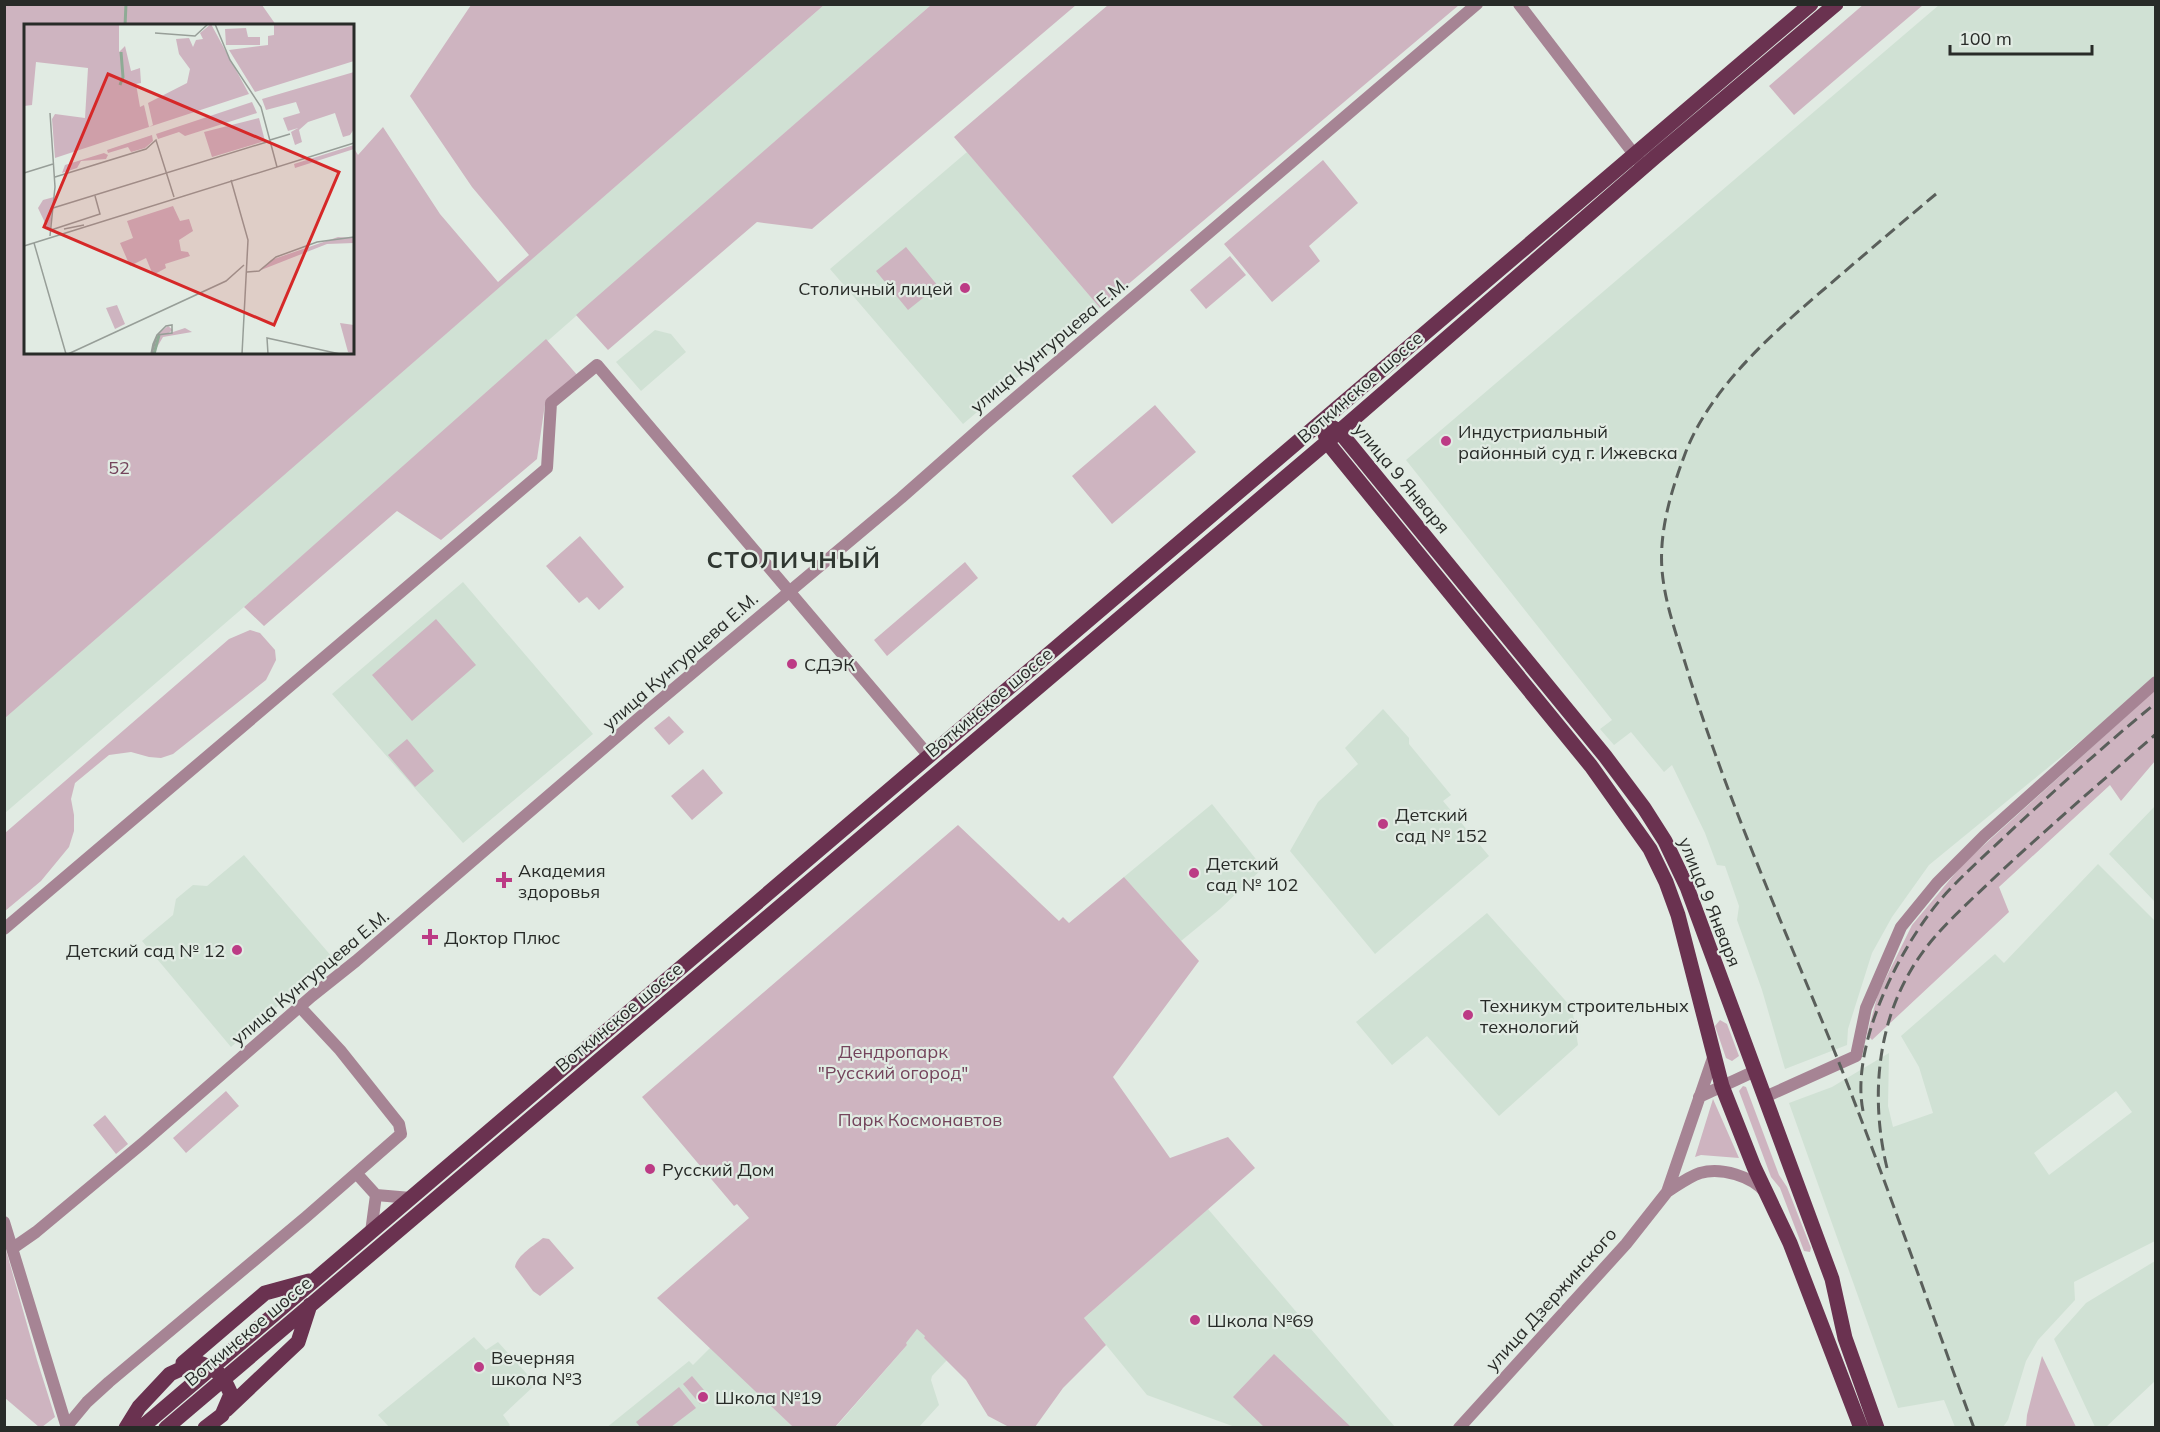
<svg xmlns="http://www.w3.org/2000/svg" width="2160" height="1432" font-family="Mulish,sans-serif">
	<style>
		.built { fill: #d0e1d4; fill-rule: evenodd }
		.green { fill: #ceb4c0 }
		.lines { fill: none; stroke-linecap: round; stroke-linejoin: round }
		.stream { stroke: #8eab95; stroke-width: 3 }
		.minor { stroke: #a68494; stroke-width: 12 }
		.major { stroke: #6a3250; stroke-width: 15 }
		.rail { stroke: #5a5f5b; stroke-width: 3; stroke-dasharray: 12 6; stroke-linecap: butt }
		.poi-dot { fill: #bc3b85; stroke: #e1ebe3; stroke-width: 2 }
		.labels { text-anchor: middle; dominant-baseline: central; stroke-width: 4.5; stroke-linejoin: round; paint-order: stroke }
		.poi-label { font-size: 18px; fill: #282b28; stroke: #e1ebe3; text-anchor: start }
		.street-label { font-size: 18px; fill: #282b28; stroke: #e1ebe3 }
		.park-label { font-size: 18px; fill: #74445c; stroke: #e1ebe3 }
		.district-label { font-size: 24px; font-weight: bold; letter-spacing: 1.5px; fill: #2f3731; stroke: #e1ebe3 }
		.inset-river { fill: none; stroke: #8eab95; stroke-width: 3 }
		.inset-road { fill: none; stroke: #979e98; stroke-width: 1.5 }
		.view { fill: #d62828; fill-opacity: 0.15; stroke: #d62828; stroke-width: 3 }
		.inset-edge { fill: none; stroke: #282b28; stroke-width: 3 }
	</style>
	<rect width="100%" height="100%" fill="#e1ebe3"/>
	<!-- built -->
	<path class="built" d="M824,5H931L244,607L5,813L4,718Z
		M1939,5H2155V680L1929,865L1892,917L1872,953L1848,1029L1847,1045L1785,1069L1762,990L1737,920L1739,906L1725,866L1717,865L1705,833L1672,765L1664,772L1631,732L1614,745L1600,729L1612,720L1406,460Z
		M967,152L1100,308L963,424L830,269Z
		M655,330L671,334L686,352L641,391L616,362Z
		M463,582L593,734L463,843L332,694Z
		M1383,709L1409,738V744L1451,795L1443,801L1489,856L1375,954L1290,851L1318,802L1358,764L1345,748Z
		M1212,804L1263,868L1220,909L1181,941L1124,877Z
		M2155,806V902L2109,854Z
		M244,855L333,958L231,1047L142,941L173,915L176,899L193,885L207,886Z
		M2098,864L2155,921V1241L2074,1282L2075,1300L2038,1340L2026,1361L2008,1420L2003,1427H1955L1944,1400L1898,1408L1789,1103L1832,1087L1889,1053L1888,1106L1893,1127L1933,1113L1919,1067L1901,1036L1995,954L2004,963ZM2116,1091L2132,1112L2049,1175L2034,1153Z
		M1487,913L1572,1008L1578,1045L1499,1116L1427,1036L1392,1065L1356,1022Z
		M1208,1209L1395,1427H1235L1147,1395L1084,1318Z
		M2155,1261V1381L2106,1427H2095L2054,1339L2086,1303Z
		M917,1329L926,1336L924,1338L947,1360L932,1376L931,1380L939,1405L919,1427L835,1428L907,1345L905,1343Z
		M474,1337L486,1350L498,1342L536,1384L503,1415L510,1425L507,1428L389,1427L378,1415Z
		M711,1347L793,1427L606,1428L689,1361L693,1365Z"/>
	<!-- green -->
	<path class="green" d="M5,4L262,5L276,25L26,26V352H352L353,147L358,155L383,127L440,214L498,282L529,255L472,187L410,96L471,5H824L5,718Z
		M1864,4L1923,5L1794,115L1769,86Z
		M931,5H1076L812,229L757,222L608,350L576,315Z
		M1108,5V4L1459,5L1100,308L954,137Z
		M1323,160L1358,203L1309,246L1320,261L1272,302L1224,244Z
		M906,247L938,286L908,310L876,271Z
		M1230,256L1246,275L1206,309L1190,290Z
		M546,339L578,376L545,404L537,459L441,540L397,511L264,626L244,607Z
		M1155,405L1196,452L1112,524L1072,476Z
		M580,536L624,587L599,610L587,597L579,603L546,566Z
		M965,562L978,578L887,656L874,640Z
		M436,619L476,665L412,721L372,675Z
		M250,630L260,633L275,650L276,660L266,680L173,754L161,758L149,757L131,752L109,755L75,783L71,799L74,815V831L69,847L41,881L5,911V833L229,639Z
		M2155,690V761L2121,801L2110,785L1999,887L2009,912L1872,1040L1867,1034L1878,994L1912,925L1963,864Z
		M669,716L684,732L669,745L654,728Z
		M407,739L434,771L415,787L388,755Z
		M703,769L723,793L692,820L671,796Z
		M958,825L1059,921L1063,917L1069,923L1124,877L1199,961L1113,1077L1170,1158L1228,1137L1255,1168L1084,1318L1106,1345L1063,1388L1035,1427H1009L988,1416L966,1380L924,1338L925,1336L917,1329L906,1343L907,1345L835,1427H793L657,1298L749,1218L737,1204L734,1206L642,1097Z
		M1720,1020L1727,1024L1739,1056L1732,1061L1726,1058L1715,1026Z
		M1743,1086L1746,1087L1779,1175L1787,1187L1811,1248L1810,1252L1804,1251L1780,1188L1771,1177L1739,1091Z
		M226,1091L239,1106L186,1153L173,1138Z
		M1713,1099L1739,1158L1701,1155L1695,1157Z
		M105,1115L128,1144L116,1154L93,1125Z
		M543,1238L549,1239L574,1268L540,1296L533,1291L515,1267C517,1255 535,1245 543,1238Z
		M4,1243L37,1360L55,1417L42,1427H39L5,1398Z
		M1274,1354L1351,1427H1264L1233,1397Z
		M2042,1356L2076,1427H2026L2027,1415Z
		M692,1376L709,1396L700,1404L683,1384Z
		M679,1387L696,1408L671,1427H640L636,1422Z"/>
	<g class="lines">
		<!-- stream -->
		<path class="stream" d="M125,26L126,4"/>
		<!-- minor -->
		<path class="minor" d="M1519,4L1640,162
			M4,929L547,468L551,403L597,365L929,756
			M1699,1097L1755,1071
			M1765,1097L1856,1056L1866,1008L1901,927L1937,883L1984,836L2156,682
			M357,1174L376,1195L371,1232
			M1667,1192C1678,1185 1688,1177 1700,1173C1721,1167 1752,1176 1766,1193
			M376,1195L411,1198
			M4,1222L67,1428
			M13,1248L36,1232L144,1142L312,996L356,961L640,717L901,498L986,423L1477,4
			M67,1426L87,1402L109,1382L306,1217L401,1134L399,1124L340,1050L300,1007
			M1459,1428L1626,1244L1667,1192L1714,1055"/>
		<!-- major -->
		<path class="major" d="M1330,426L1339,431L1605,756L1644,808L1665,841L1687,887L1832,1279L1845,1338L1877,1428
			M1325,434L1327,442L1591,766L1650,849L1666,882L1678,915L1722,1086L1754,1167L1790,1243L1861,1428
			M183,1363L265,1293L309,1281
			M226,1410L298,1342L310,1305
			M126,1428L139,1407L170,1374L196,1362C217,1368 222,1374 231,1394L222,1415L205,1428
			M141,1428L1811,4
			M166,1428L1327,442L1655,157L1836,4"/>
		<!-- rail -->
		<path class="rail" d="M1936,194C1900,224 1865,254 1829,285C1776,330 1710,387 1685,454C1671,491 1659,531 1662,570C1665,607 1680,644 1690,679C1728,800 1779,916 1827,1033C1880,1162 1925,1296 1974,1428
			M1863,1111C1850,1046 1899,948 1941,899C1964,873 1991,850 2016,826C2062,784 2108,742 2156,703
			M1887,1168C1871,1102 1876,1029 1911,970C1931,935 1964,907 1993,879C2046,829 2101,782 2156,734"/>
	</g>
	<!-- markers -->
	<g class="poi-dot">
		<circle cx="965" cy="288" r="6"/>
		<circle cx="1446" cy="441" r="6"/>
		<circle cx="792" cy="664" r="6"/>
		<circle cx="1383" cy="824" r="6"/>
		<circle cx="1194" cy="873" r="6"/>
		<path d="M501 871h6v6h6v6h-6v6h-6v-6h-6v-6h6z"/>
		<path d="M427 928h6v6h6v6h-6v6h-6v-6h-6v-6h6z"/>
		<circle cx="237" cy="950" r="6"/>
		<circle cx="1468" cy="1015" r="6"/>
		<circle cx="650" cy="1169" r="6"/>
		<circle cx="1195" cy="1320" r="6"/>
		<circle cx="479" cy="1367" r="6"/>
		<circle cx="703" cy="1397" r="6"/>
	</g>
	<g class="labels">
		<!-- poi labels -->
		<g class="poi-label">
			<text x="953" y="288" text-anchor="end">Столичный лицей</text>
			<text x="1458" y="431">Индустриальный<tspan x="1458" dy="21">районный суд г. Ижевска</tspan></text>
			<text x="804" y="664">СДЭК</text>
			<text x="1395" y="814">Детский<tspan x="1395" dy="21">сад № 152</tspan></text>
			<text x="1206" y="863">Детский<tspan x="1206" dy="21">сад № 102</tspan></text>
			<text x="518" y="870">Академия<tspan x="518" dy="21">здоровья</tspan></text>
			<text x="444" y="937">Доктор Плюс</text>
			<text x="225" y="950" text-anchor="end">Детский сад № 12</text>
			<text x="1480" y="1005">Техникум строительных<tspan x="1480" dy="21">технологий</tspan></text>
			<text x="662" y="1169">Русский Дом</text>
			<text x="1207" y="1320">Школа №69</text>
			<text x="491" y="1357">Вечерняя<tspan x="491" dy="21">школа №3</tspan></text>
			<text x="715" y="1397">Школа №19</text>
		</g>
		<!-- street labels -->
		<g class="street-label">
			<text transform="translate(1049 345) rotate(-40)">улица Кунгурцева Е.М.</text>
			<text transform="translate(1360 387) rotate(-41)">Воткинское шоссе</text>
			<text transform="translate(1402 478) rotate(50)">улица 9 Января</text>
			<text transform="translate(680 661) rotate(-41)">улица Кунгурцева Е.М.</text>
			<text transform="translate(989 702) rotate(-40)">Воткинское шоссе</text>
			<text transform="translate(1710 902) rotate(68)">улица 9 Января</text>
			<text transform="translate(310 977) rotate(-40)">улица Кунгурцева Е.М.</text>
			<text transform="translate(619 1017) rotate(-40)">Воткинское шоссе</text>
			<text transform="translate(1551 1299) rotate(-48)">улица Дзержинского</text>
			<text transform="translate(248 1331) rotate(-40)">Воткинское шоссе</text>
		</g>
		<!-- park labels -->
		<g class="park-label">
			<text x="119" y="467">52</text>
			<text x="893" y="1051">Дендропарк<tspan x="893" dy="21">"Русский огород"</tspan></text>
			<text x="920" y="1119">Парк Космонавтов</text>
		</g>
		<!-- district labels -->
		<g class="district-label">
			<text x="794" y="559">СТОЛИЧНЫЙ</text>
		</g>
	</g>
	<!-- overview -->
	<g transform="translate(24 24)">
		<rect width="330" height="330" fill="#e1ebe3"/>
		<path d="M0,0H95V28L101,22L107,47L116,44L117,59L112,60L116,83L120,81L125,103L129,101L124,79L163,59L166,45L155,30L152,15L165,14L169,23L172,16L179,15L176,9L187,0L225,70L31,134L28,95L31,90L61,94L64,44L12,38L8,81L0,82ZM250,0H330V37L231,68L205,26L244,21V12L250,11ZM222,4L224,13H236V21H202L201,5ZM330,48V105L326,111L319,113L311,89L284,98L275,106L278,118L271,121L267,108L274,104L264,107L259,94L276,89L272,78L242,86L238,75ZM228,78L233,89L161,112L155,108L134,115L132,110ZM235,94L241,117L188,133L180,108ZM128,111L129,117L121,124L107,128L104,123L84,129L83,126ZM330,121V125L271,144L270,140ZM80,129L84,131L82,135L57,137L53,144L38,149L41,141ZM30,173L26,204L24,205L14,184L19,176ZM149,182L156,197L165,195L169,207L155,216L157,227L164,228L166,232L141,240L142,244L129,251L122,234L106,242L96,219L109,214L103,197ZM314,213L330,214V219L303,220L237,246L247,236ZM93,281L101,300L91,305L82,284ZM316,299L330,301V330L324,328ZM144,302L149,306L143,310L161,304L168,308L139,313L129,330L135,309Z" fill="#ceb4c0"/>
		<path class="inset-river" d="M96,61L99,53L97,28M130,330L135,311"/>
		<path class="inset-road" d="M191,0L206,36L237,83L253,143M131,9L171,12L184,0M246,116L266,110M0,149L29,140M31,153L122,125L132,116L150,173M207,156L224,216L218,330M29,184L246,117M40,205L60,201M27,206L76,190L71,172M26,212L31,163L26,89M10,219L42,330M0,222L330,119M223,248L235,247L252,233L293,218L330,213M44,330L202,257L220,241M127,330L129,320L133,311L142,302L148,301V309L133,311L128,330M244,330L243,314L316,330"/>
		<path class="view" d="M84,50L315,148L250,301L20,203Z"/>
		<rect width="330" height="330" class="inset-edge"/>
	</g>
	<!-- border -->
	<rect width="2160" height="1432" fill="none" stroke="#282b28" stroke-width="12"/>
	<!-- scale -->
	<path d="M1950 45v9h142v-9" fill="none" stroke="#282b28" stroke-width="3"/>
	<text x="1959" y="45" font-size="18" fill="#282b28" stroke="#e1ebe3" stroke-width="4.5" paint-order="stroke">100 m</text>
</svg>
